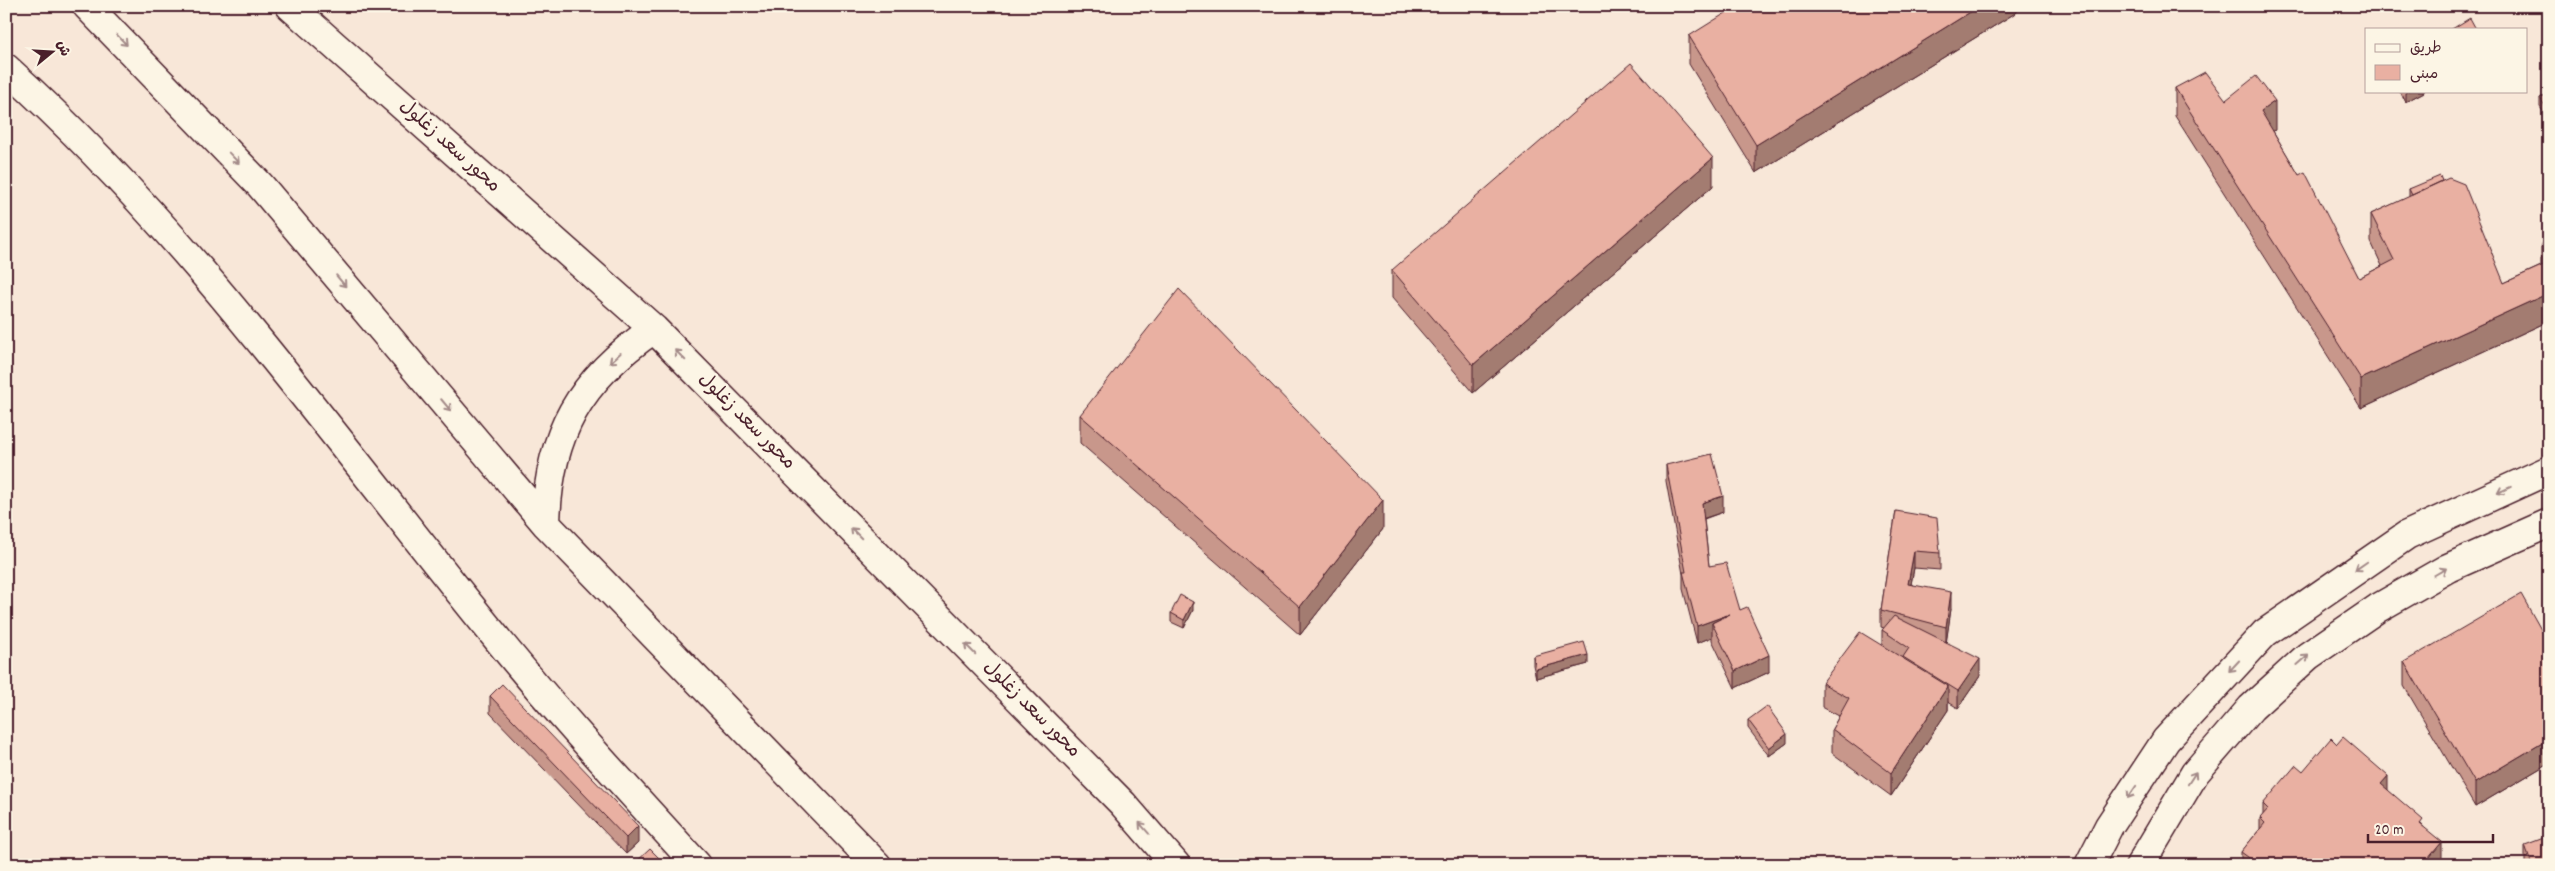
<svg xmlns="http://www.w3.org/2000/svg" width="2555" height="871" font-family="Dekko,'Playpen Sans Arabic',sans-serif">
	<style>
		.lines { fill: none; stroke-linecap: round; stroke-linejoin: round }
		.secondary-casing { stroke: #4a1f2b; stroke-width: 31 }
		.secondary { stroke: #fcf5e5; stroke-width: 28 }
		.wall { fill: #c8978b; stroke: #4a1f2b }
		.shaded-wall { fill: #a37b71; stroke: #4a1f2b }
		.building { fill: #e9b0a2; stroke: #4a1f2b }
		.oneway { stroke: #a38a88 }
		.labels { text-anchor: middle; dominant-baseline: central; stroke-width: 5; stroke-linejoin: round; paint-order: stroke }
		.street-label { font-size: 19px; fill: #4a1f2b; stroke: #fcf5e5 }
	</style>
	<rect width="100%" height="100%" fill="#f8e7d8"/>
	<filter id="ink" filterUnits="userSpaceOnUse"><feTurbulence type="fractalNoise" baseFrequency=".02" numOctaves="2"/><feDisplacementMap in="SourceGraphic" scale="10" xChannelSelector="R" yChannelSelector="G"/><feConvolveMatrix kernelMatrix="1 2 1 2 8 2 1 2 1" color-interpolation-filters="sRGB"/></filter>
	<g filter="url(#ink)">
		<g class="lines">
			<defs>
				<path id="secondary" d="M87,6L260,185L546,524L877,865
					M290,6L654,329L1123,804L1176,865
					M6,68C189,232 335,440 490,630C555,711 627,788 697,865
					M546,524C548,434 580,379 654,329
					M2089,865L2109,826L2166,740L2265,633L2407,535L2549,470
					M2140,865L2195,773L2251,708L2308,656L2378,608L2448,568L2549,523"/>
			</defs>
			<!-- secondary casing -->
			<use href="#secondary" class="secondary-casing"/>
			<!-- secondary -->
			<use href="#secondary" class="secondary"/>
		</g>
		<!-- wall -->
		<path class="wall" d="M2017,6V12L1756,173L1689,64V36Z
			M2175,88L2226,100L2275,130L2273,131L2359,278L2382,266L2371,242V214L2409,197V189L2442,181L2504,283L2541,266V244L2549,235V321L2361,408L2175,116Z
			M2400,91H2424V92L2405,102Z
			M2549,93V120L2540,107V98Z
			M1713,186L1473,393L1392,298V270Z
			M1080,415L1383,529L1300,635L1080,443Z
			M1666,465L1723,512L1704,519L1709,566L1740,610L1769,672L1735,688L1712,640V637L1697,643L1683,589V574L1666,481Z
			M1896,511L1940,553V570L1914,568L1911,584L1951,609L1946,642L1980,676L1958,708L1948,702V710L1891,796L1832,753V729L1839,716L1822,707V683L1882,645V630L1884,628L1881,627V610Z
			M1193,610L1184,628L1171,622V613Z
			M2549,644V763L2475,807L2404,686V662Z
			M1533,656L1588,664L1536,678L1533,665Z
			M490,696L638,843L626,854L490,713Z
			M1748,720L1787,743L1769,756L1748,728Z
			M2303,771L2388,790L2423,826L2442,865H2241V852L2260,829V818L2263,815V804Z
			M2525,845L2549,865H2525Z"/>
		<!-- shaded-wall -->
		<path class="shaded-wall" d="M1980,6H2017V12L1756,173V145Z
			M2409,91H2424V92L2405,102V93Z
			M2275,101V130L2261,139V111Z
			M1713,158V186L1473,393V365Z
			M2549,293V321L2361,408V379Z
			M1723,496V512L1702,519V503Z
			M1383,500V529L1300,635V607Z
			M1914,551V568L1908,600V584Z
			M1951,592V609L1946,644V627Z
			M1193,602V610L1184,628V620Z
			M1730,614L1712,623V637L1697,643V626Z
			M1588,655V664L1536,678V669Z
			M1769,655V672L1735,688V671Z
			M1980,659V676L1958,708V691Z
			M1948,686V710L1891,796V773Z
			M1787,734V743L1769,756V748Z
			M2549,739V763L2475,807V783Z
			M2388,776V799L2381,784Z
			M638,826V843L626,854V838Z
			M2442,842V865H2423Z"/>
		<!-- building -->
		<path class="building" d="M1737,6H1980L1756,145L1689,36Z
			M2470,18L2476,29H2452Z
			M1631,63L1713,158L1473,365L1392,270Z
			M2205,72L2226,100L2256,76L2275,101L2261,111L2299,175L2305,172L2359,278L2394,260L2371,214L2449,178L2464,184L2504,283L2548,263L2541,244L2549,235V293L2361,379L2175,88Z
			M2549,93V112L2540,98Z
			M2440,176L2442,181L2412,195L2409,189Z
			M1179,289L1383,500L1300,607L1080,415Z
			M1712,454L1723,496L1702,503L1709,566L1726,563L1740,610L1747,607L1769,655L1735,671L1712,623L1730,614L1697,626L1683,572H1686L1666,465Z
			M1896,511L1937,518L1940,553L1914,551L1908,584L1951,592L1946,627L1881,610Z
			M2521,594L2549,644V739L2475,783L2404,662Z
			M1180,595L1193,602L1184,620L1171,613Z
			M1894,616L1980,659L1958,691L1903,657L1909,648L1882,630Z
			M1860,632L1948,686L1891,773L1832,729L1849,698L1822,683Z
			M1584,642L1588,655L1536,669L1533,656Z
			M502,684L638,826L626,838L490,696Z
			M1767,706L1787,734L1769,748L1748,720Z
			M2343,737L2388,776L2381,784L2423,820L2420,824L2442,842L2423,865H2248L2252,860L2241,852L2265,823L2260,818L2268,809L2263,804L2296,765L2303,771L2331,738L2337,744Z
			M2549,836V865H2532L2525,845Z
			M650,849L666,865H637L635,863Z"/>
		<!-- one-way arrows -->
		<defs><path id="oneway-shaft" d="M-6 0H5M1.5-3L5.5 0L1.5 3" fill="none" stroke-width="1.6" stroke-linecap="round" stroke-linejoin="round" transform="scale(1.25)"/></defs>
		<g class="oneway">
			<use href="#oneway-shaft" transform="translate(122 40) rotate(46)"/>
			<use href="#oneway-shaft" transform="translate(234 158) rotate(46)"/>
			<use href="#oneway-shaft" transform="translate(341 281) rotate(50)"/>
			<use href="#oneway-shaft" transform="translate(680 355) rotate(-135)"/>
			<use href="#oneway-shaft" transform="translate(615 358) rotate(138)"/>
			<use href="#oneway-shaft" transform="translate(446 405) rotate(50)"/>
			<use href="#oneway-shaft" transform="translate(2504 490) rotate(155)"/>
			<use href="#oneway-shaft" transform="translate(856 533) rotate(-135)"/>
			<use href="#oneway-shaft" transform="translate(2361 566) rotate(145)"/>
			<use href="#oneway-shaft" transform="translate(2440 572) rotate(-30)"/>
			<use href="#oneway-shaft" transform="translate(970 649) rotate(-135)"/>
			<use href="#oneway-shaft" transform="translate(2303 660) rotate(-41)"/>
			<use href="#oneway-shaft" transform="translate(2234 666) rotate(133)"/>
			<use href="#oneway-shaft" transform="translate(2192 778) rotate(-57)"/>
			<use href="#oneway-shaft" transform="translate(2132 792) rotate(124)"/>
			<use href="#oneway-shaft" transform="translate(1144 828) rotate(-131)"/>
		</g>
	</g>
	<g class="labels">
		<!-- street labels -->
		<g class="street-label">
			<text transform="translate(449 147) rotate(42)">محور سعد زغلول</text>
			<text transform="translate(746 422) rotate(45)">محور سعد زغلول</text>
			<text transform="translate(1031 710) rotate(45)">محور سعد زغلول</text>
		</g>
	</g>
	<!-- margin -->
	<rect width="2555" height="871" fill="none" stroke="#fcf5e5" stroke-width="25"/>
	<rect x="12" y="12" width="2530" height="846" fill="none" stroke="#4a1f2b" stroke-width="2" filter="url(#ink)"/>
	<!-- legend -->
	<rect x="2365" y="28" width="162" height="65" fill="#fcf5e5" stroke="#b59f9b"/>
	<rect x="2375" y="44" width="25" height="8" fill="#fcf5e5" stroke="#b59f9b"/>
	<text x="2410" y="52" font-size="15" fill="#4a1f2b">طريق</text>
	<rect x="2375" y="65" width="25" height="15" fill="#e9b0a2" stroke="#b59f9b"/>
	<text x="2410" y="78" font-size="15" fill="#4a1f2b">مبنى</text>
	<!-- north arrow -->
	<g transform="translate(52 52) rotate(72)" stroke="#fcf5e5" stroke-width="4" paint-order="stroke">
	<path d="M0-4L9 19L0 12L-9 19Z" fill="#4a1f2b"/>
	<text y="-8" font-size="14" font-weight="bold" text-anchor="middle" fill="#4a1f2b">ش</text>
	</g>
	<!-- scale -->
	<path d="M2368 834v8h125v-8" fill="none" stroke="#4a1f2b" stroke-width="2.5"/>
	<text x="2375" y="834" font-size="15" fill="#4a1f2b" stroke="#fcf5e5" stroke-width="4" paint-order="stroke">20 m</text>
</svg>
